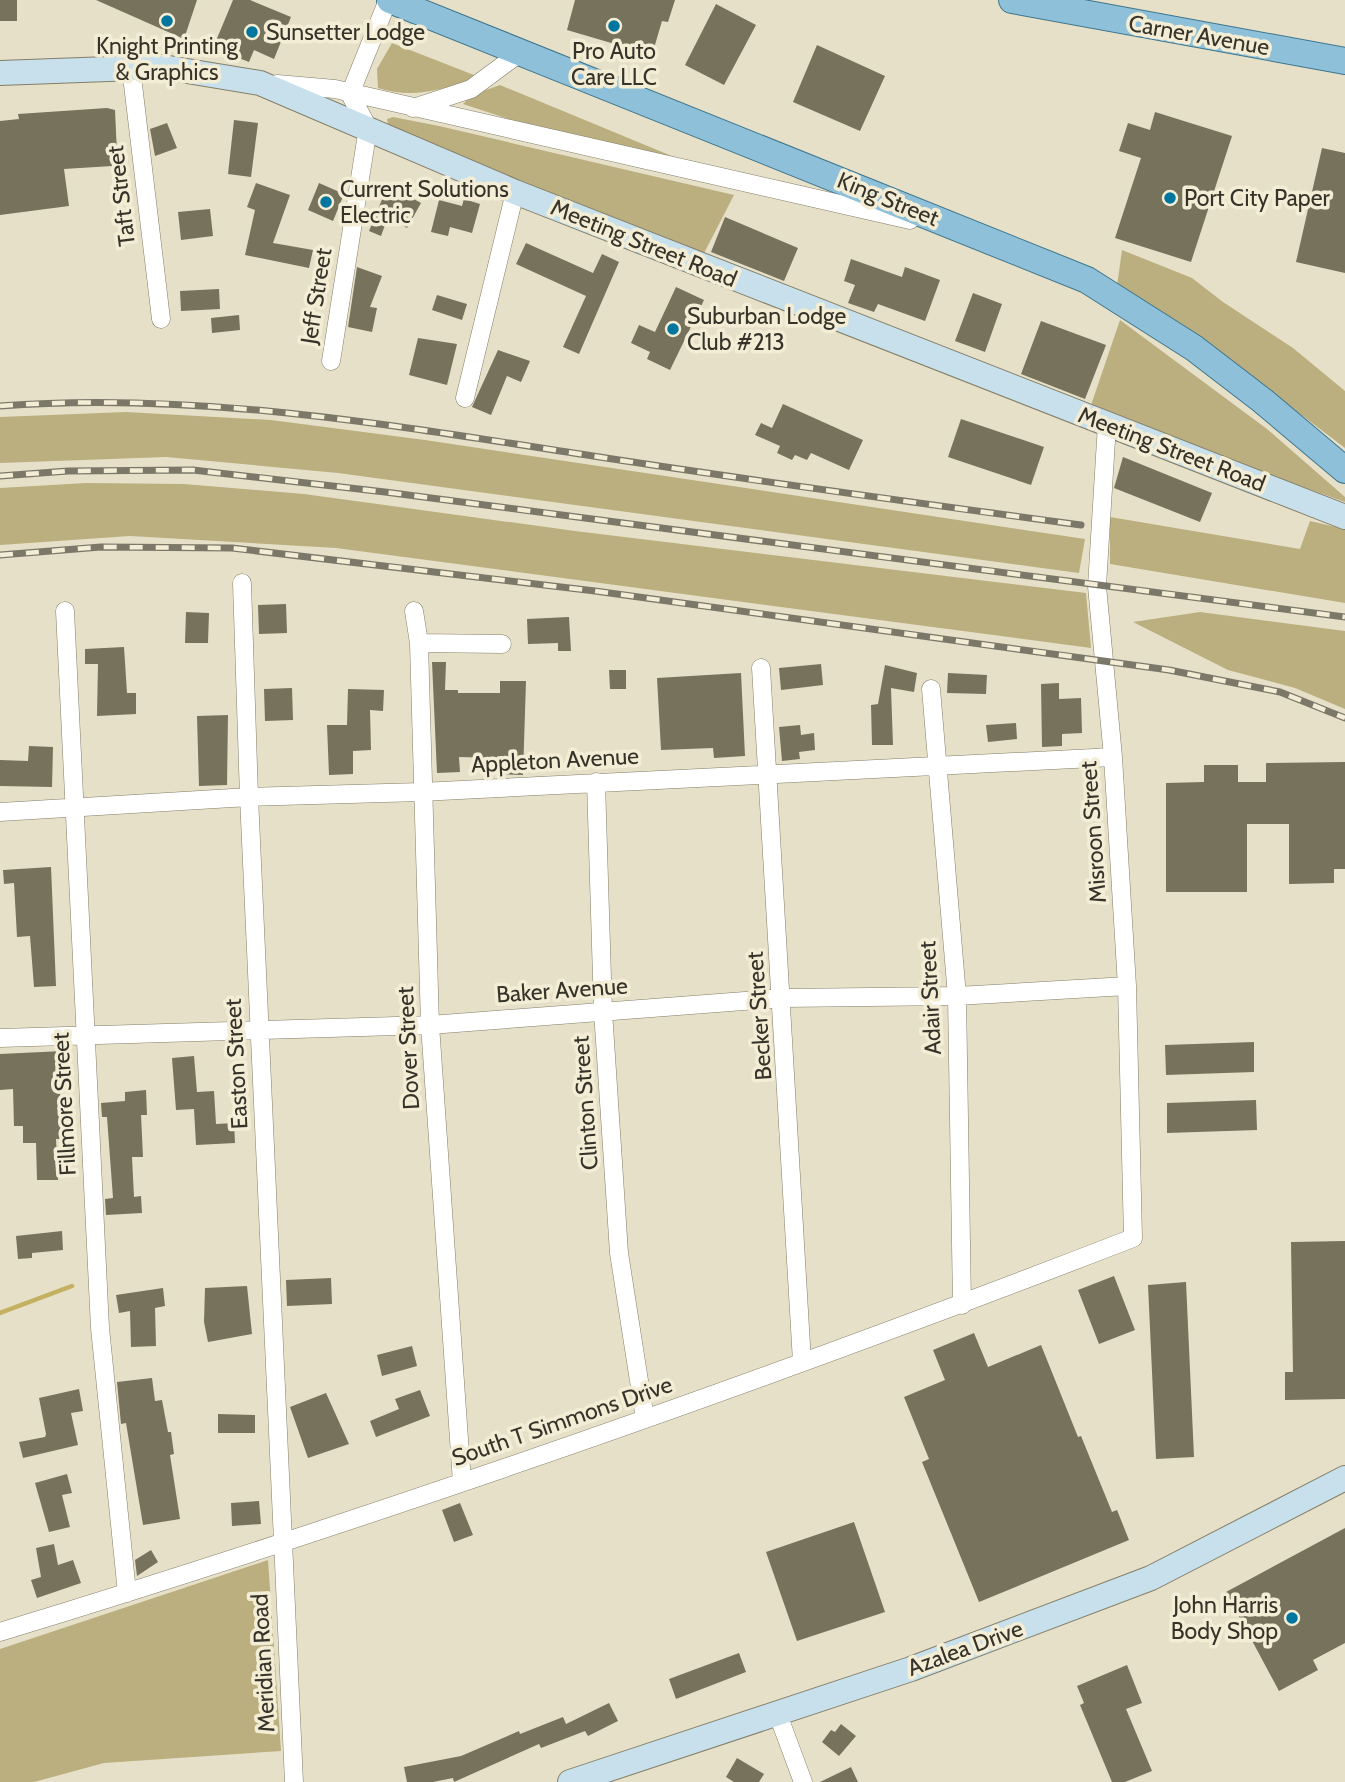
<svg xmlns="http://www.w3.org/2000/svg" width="1345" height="1782" font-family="Cabin,sans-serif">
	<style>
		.green { fill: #bbaf7f }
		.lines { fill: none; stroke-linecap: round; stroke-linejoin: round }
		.stream { stroke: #c3b060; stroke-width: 4.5 }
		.building { fill: #77725c }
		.street-casing { stroke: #837e68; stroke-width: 19 }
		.secondary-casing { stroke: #837e68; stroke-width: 26 }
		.primary-casing { stroke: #3e758c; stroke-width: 28 }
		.street { stroke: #fff; stroke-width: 18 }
		.secondary { stroke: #c7e0ec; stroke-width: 24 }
		.primary { stroke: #8ec1d9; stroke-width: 26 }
		.rail-casing { stroke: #7c7869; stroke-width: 7 }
		.rail { stroke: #f3edd5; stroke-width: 4.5; stroke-dasharray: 13; stroke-linecap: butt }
		.poi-dot { fill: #00769f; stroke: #f3edd5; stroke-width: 2.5 }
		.labels { text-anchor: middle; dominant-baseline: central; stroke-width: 7; stroke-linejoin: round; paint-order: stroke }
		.poi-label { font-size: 23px; fill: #36332a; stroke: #f3edd5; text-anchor: start }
		.street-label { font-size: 23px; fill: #36332a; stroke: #f3edd5 }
	</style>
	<rect width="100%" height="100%" fill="#e6e0c8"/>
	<!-- green -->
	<path class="green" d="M392,43L474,75V79C441,90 412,99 378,88L377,69Z
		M500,85L679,159L524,124L463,104L472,95Z
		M393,117L439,126L734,195L701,259L395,129L388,124L387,119Z
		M1122,250L1192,278L1223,302L1293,348L1345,391V448L1200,338L1117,286Z
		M1120,320L1267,429L1345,497V502L1089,411Z
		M126,412L271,420L425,440L1085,539L1079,573L338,473L166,457L0,463V417Z
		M86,483L184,484L304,494L575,531L1086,593L1091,648L336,548L130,536L0,545V488Z
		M1110,517L1300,549L1310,521L1345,529V603L1110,564Z
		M1200,612L1345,631V709L1295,688L1228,670L1133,622Z
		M268,1560L281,1751L104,1763L34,1782H0V1649Z"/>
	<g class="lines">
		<!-- stream -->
		<path class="stream" d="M0,1313L72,1286"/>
	</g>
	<!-- building -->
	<path class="building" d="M0,0H17V21H0Z
		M96,0H197L184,39Z
		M233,0H250L291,17L274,59L254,50L249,62L213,48Z
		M575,0H675L668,22L662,21L652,55L567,30Z
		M716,4L756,25L724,85L685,65Z
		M817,45L885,76L860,131L793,102Z
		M107,108L115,110L117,154L111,155L112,166L64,169L69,206L0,215V121L19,119L18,114Z
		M1155,112L1232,136L1191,262L1115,238L1141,158L1119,151L1128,123L1150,130Z
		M234,120L258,123L251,177L228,174Z
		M167,123L177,148L155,156L150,129Z
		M1322,148L1345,153V273L1296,262Z
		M256,183L290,195L273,243L313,250L309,268L245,255L255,210L247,207Z
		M319,183L344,194L333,221L308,210Z
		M388,185L421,203L407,228L388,217L381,236L369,231Z
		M464,199L480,204L472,233L450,227L448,236L431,232L439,200L462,206Z
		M210,209L213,236L181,240L178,212Z
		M725,217L798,248L784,281L711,252Z
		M526,243L593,273L602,254L619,262L579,354L563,347L586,296L516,264Z
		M851,259L902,277L905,267L940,280L925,321L878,304L874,312L848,303L855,285L844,281Z
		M357,267L382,276L370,307L377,308L372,332L348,327Z
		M676,287L704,300L670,370L647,359L650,352L631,343L639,325L655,332Z
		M219,289L220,309L181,311L180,291Z
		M973,293L1002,304L985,352L955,341Z
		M437,295L467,304L462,320L432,310Z
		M239,315L240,330L212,333L211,318Z
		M1041,321L1106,345L1085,399L1021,374Z
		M418,338L457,344L447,385L409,375Z
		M498,350L530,361L521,382L507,376L491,415L472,407Z
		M783,404L863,440L849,470L811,453L807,460L795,455L792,460L777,453L780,446L755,435L761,423L772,428Z
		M961,419L1044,447L1031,485L948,457Z
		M1123,457L1212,493L1200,522L1114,488Z
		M286,604L287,633L259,634L258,605Z
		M186,612L209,613L208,643H185Z
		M569,617L571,651H558V643L528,644L527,619Z
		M124,647L127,693H136V714L97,716L98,664H85V649Z
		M432,662H446L445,690H458V693H500V681H526L523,775L497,774V758L459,757L460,772L437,773Z
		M821,664L823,685L781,690L779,668Z
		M885,665L917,673L914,692L891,688L893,745H872L871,705L878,704Z
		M609,670H626V689H610Z
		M741,673L745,756L714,758L713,748L661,750L657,678Z
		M948,673L987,675L986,694L947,693Z
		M1059,683V699L1081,698L1082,733L1062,734V746L1042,747L1041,684Z
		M292,688L293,720L265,721L264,689Z
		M348,689L384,690L383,711L370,710L371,750L353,751V774L329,775L327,725H347Z
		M228,715L227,785L199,786L197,716Z
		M1016,723L1017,739L988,742L986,725Z
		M800,725L801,735L814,733L815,750L799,752L800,759L782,761L779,727Z
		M29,746L53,747L52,787L0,786V760L28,761Z
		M1345,762V869H1334V883L1289,884V824H1247V892H1166V783L1204,782V765H1238V782H1266V763Z
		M51,867L56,986L34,987L30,936L17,937L14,883L4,884L3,870Z
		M1254,1042V1072L1166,1075L1165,1045Z
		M63,1051L65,1086H60L61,1125L60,1139H56L58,1180H37L36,1143H23V1126H14L13,1089L0,1090V1054Z
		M194,1056L197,1092L214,1091L216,1124L234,1123L235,1143L196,1145L194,1109L176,1110L172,1058Z
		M146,1090L147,1115H141L143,1157H132L134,1197L141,1196L142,1213L106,1215L105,1199L113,1198L107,1117H102L101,1103L125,1101V1092Z
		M1256,1100L1257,1130L1167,1133V1103Z
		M62,1231L63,1250L32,1253V1258L18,1259L16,1236Z
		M1345,1241V1399L1285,1400V1372H1293L1291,1242Z
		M1114,1276L1135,1330L1099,1344L1078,1290Z
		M331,1278L332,1304L287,1306L286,1280Z
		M1186,1282L1194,1457L1156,1459L1148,1285Z
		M247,1286L252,1334L208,1342L204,1322L205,1288Z
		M163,1288L165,1306L155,1308L156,1346L131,1347L130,1311L119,1313L116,1295Z
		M974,1333L988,1367L1041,1345L1078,1437L1081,1436L1112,1512L1117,1510L1129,1540L979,1602L922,1462L929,1459L904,1397L945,1380L933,1350Z
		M412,1346L417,1366L382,1376L377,1355Z
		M152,1378L155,1401L162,1400L168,1432H171L174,1454L170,1455L180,1519L143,1525L126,1423L121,1424L117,1382Z
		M79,1389L83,1411L71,1413L78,1445L23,1458L19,1442L45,1437L46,1434L39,1398Z
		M420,1390L430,1416L376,1437L370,1421L399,1409L395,1399Z
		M326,1393L349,1444L308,1458L290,1407Z
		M218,1414L255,1415V1433H218Z
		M67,1474L72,1493L62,1495L70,1527L49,1532L35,1483Z
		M259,1501L261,1524L232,1526L231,1503Z
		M460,1503L473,1535L454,1542L442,1510Z
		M854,1522L885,1612L797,1641L766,1552Z
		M1345,1528V1643L1313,1660L1318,1670L1279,1691L1226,1592Z
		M54,1544L58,1565L73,1560L81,1583L37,1598L31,1580L41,1577L36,1548Z
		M151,1550L158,1562L137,1576L135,1560Z
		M739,1653L746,1672L676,1699L669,1679Z
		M1127,1665L1142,1703L1126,1709L1152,1771L1125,1782H1112L1080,1705L1084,1703L1077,1686Z
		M609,1703L618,1721L588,1736L585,1731L541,1748L539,1744L454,1782L453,1778L433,1782H407L404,1767L461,1756L519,1731L520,1734L563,1717L566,1724Z
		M841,1724L856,1736L839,1756L822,1742L831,1730L835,1732Z
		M737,1758L764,1774L759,1782H734L726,1777Z
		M851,1767L858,1782H820Z"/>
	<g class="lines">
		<defs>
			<path id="street" d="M131,68L161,319
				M277,84L335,89L910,220
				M413,108L471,89L521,52
				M331,361L368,128L350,94L388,0
				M465,398L515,192
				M242,583L249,797L294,1782
				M65,611L100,1328L127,1593
				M414,611L419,643L430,1025L462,1482
				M419,643L502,644
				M761,668L802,1362
				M931,689L957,996L962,1305
				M596,782L603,1011L619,1253L645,1419
				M0,812L249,797L421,792L1113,757
				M0,1038L430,1025L783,998L957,996L1127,986
				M0,1632C383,1515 761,1382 1133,1238L1127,986L1113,757L1097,586L1107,424
				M777,1712L803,1782"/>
			<path id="secondary" d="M0,73L163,67L260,83L515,192L1345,517
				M570,1782L911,1669L1151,1578L1345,1478"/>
			<path id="primary" d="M390,0L1087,280L1194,348L1263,401L1345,470
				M1012,0L1345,61"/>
		</defs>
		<!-- street casing -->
		<use href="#street" class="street-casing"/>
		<!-- secondary casing -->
		<use href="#secondary" class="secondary-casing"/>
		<!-- primary casing -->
		<use href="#primary" class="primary-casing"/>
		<!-- street -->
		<use href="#street" class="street"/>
		<!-- secondary -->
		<use href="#secondary" class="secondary"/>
		<!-- primary -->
		<use href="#primary" class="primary"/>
		<defs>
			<path id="rail" d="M0,406C199,391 397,426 593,456C755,481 918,503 1081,525
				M0,476L68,471L193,470L385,492L1345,617
				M0,555L101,547L232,548L595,591L1169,670L1280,692L1345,718"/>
		</defs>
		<!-- rail casing -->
		<use href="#rail" class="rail-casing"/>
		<!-- rail -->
		<use href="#rail" class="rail"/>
	</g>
	<!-- markers -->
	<g class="poi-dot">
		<circle cx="167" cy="21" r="7"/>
		<circle cx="614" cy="26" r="7"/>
		<circle cx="252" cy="32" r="7"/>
		<circle cx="1170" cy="198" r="7"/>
		<circle cx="326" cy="202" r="7"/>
		<circle cx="673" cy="329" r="7"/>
		<circle cx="1292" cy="1618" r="7"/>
	</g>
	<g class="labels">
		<!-- poi labels -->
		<g class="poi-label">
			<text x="266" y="32">Sunsetter Lodge</text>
			<text x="167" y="46" text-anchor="middle">Knight Printing<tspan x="167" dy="26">&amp; Graphics</tspan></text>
			<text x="614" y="51" text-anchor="middle">Pro Auto<tspan x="614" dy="26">Care LLC</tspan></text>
			<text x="340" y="189">Current Solutions<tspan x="340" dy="26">Electric</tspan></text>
			<text x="1184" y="198">Port City Paper</text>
			<text x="687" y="316">Suburban Lodge<tspan x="687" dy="26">Club #213</tspan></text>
			<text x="1278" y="1605" text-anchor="end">John Harris<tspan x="1278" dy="26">Body Shop</tspan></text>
		</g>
		<!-- street labels -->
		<g class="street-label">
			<text transform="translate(1199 35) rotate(10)">Carner Avenue</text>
			<text transform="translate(121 196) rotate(-97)">Taft Street</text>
			<text transform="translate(888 199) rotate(22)">King Street</text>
			<text transform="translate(644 243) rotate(22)">Meeting Street Road</text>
			<text transform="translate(316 296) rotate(-81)">Jeff Street</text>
			<text transform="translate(1172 449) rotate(21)">Meeting Street Road</text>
			<text transform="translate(555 760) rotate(-3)">Appleton Avenue</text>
			<text transform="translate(1093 832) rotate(-94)">Misroon Street</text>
			<text transform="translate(562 990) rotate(-4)">Baker Avenue</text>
			<text transform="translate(930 998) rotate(-93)">Adair Street</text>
			<text transform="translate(759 1016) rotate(-94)">Becker Street</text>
			<text transform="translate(408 1048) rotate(-93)">Dover Street</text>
			<text transform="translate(236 1064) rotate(-93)">Easton Street</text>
			<text transform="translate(585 1103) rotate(-94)">Clinton Street</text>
			<text transform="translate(64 1104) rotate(-93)">Fillmore Street</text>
			<text transform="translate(562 1421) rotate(-19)">South T Simmons Drive</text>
			<text transform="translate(965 1648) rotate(-20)">Azalea Drive</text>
			<text transform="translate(263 1663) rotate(-93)">Meridian Road</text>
		</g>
	</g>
</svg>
